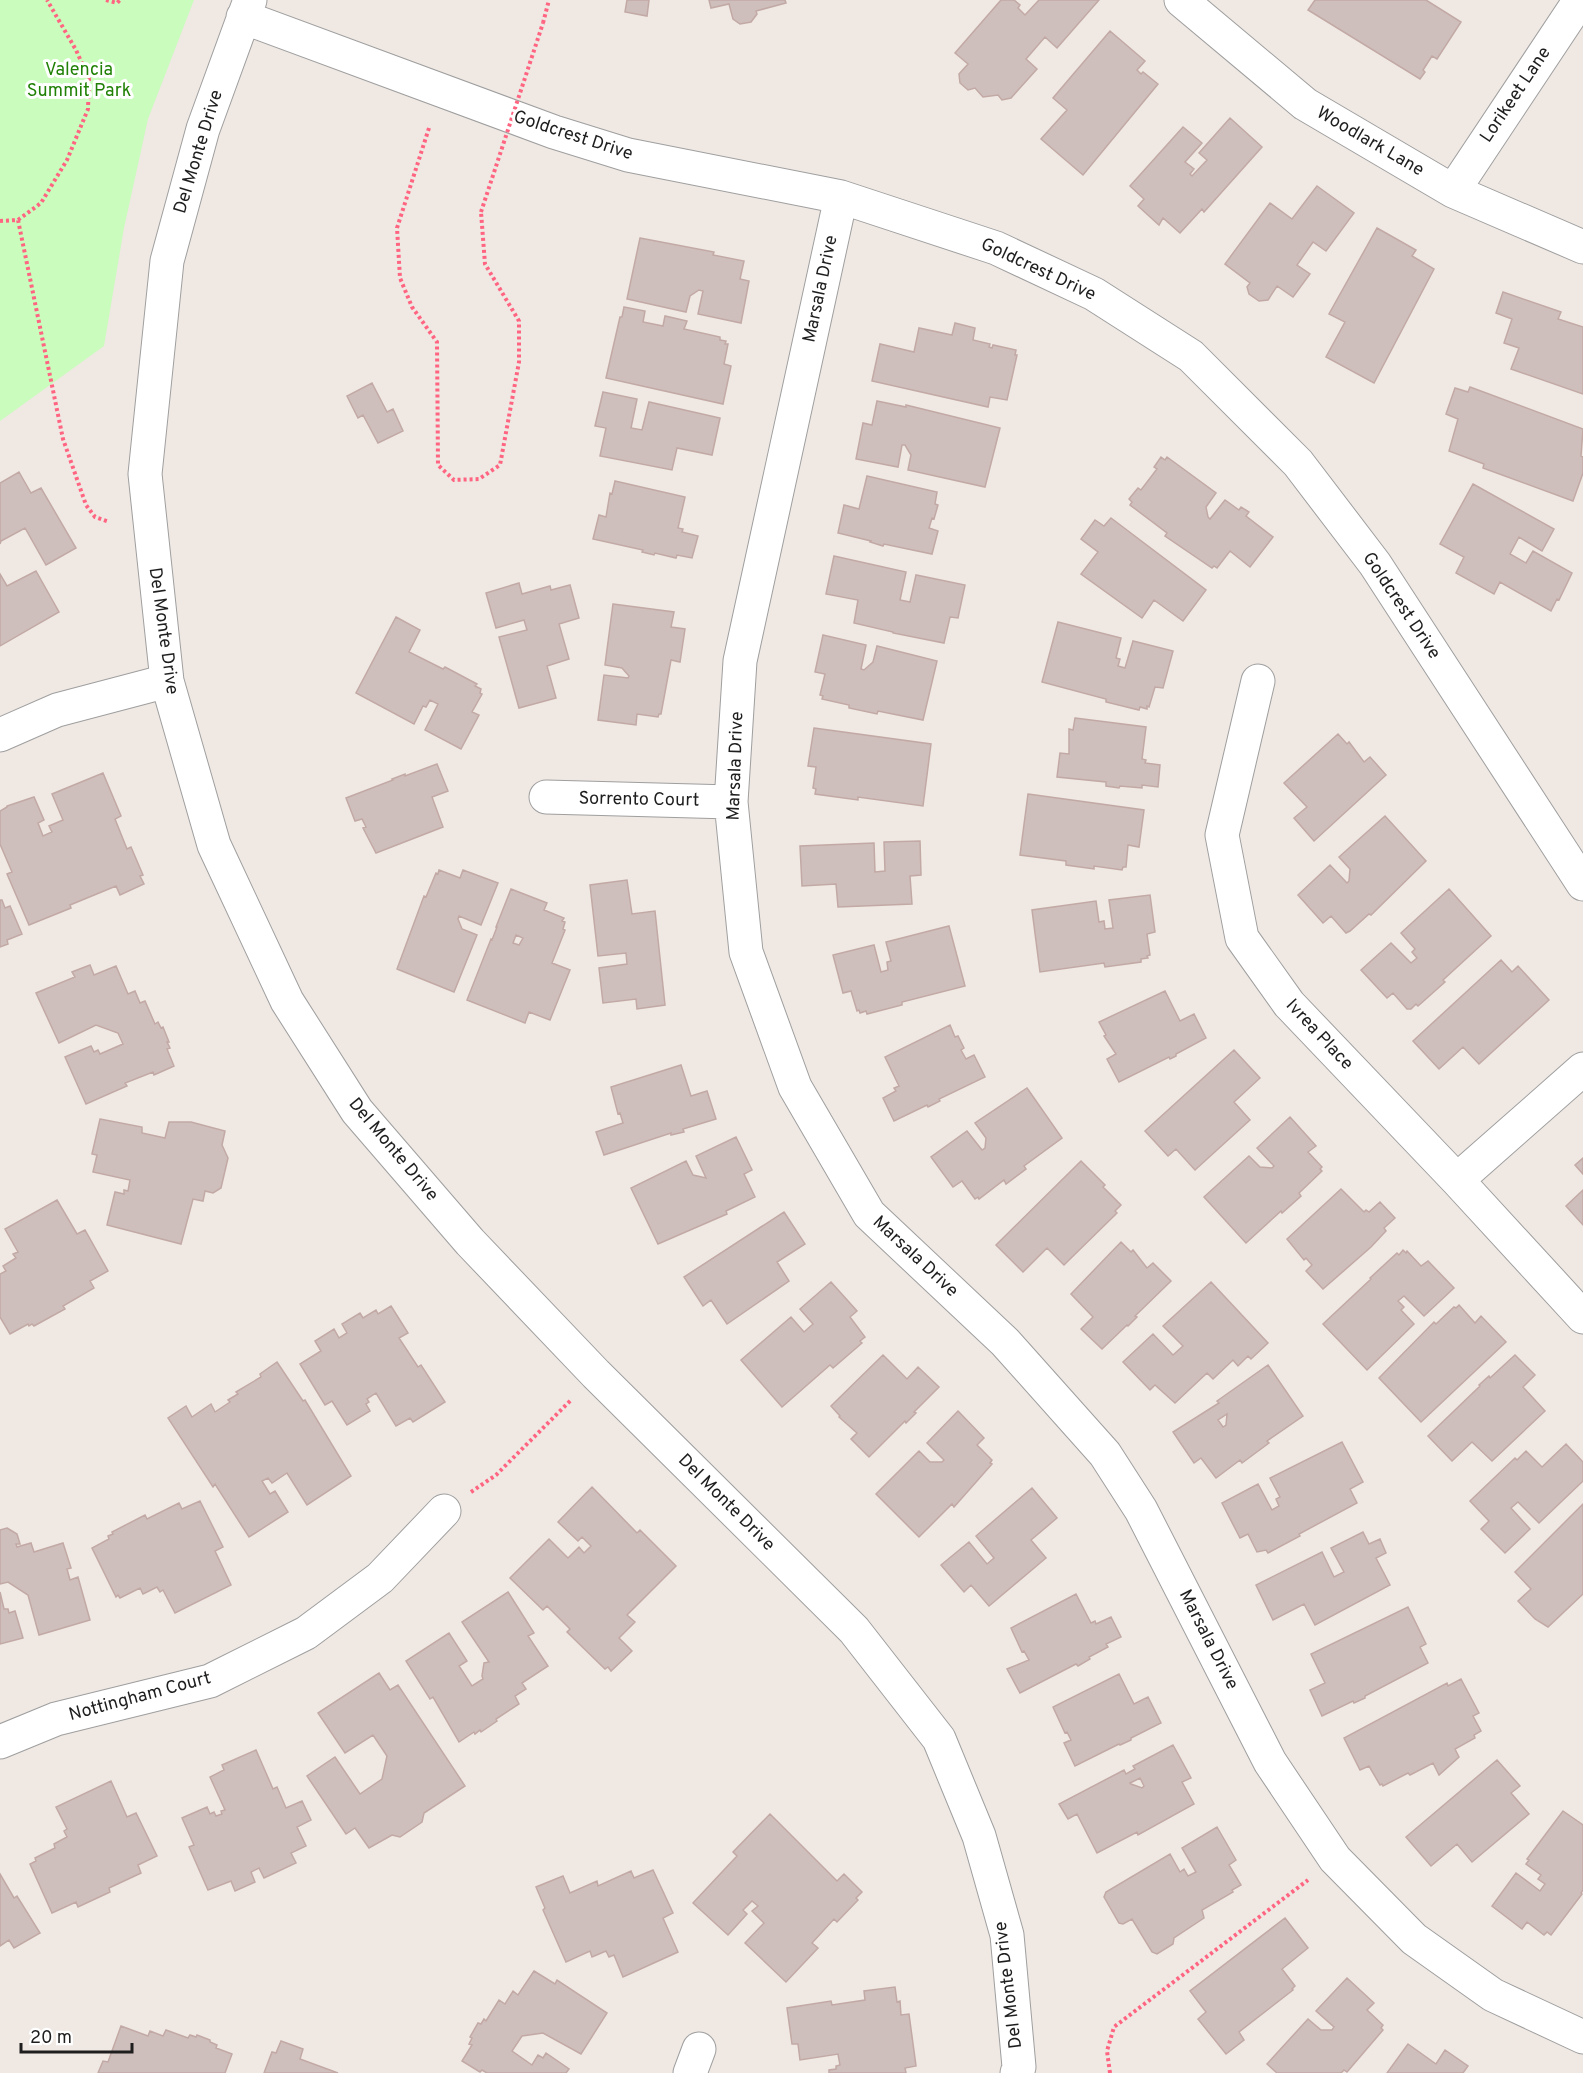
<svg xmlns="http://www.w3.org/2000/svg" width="1583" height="2073" font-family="Overpass,sans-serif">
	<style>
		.park { fill: #cafcbd }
		.building { fill: #cfbfbc; stroke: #c2a9a5; stroke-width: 1.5; fill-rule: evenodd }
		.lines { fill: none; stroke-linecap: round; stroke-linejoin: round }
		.minor-casing { stroke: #9f9f9f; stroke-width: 35 }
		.path { stroke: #ff6481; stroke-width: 4; stroke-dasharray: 3 3; stroke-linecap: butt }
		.minor { stroke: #fff; stroke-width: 33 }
		.path-bridge { stroke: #ff6481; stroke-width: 4; stroke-dasharray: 3 3; stroke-linecap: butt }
		.labels { text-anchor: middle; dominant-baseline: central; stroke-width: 6; stroke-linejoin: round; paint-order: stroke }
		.park-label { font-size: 18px; fill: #208106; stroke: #fff }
		.street-label { font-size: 18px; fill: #1e1e1e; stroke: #fff }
	</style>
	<rect width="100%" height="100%" fill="#efe8e3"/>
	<!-- park -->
	<path class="park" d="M0,0H194L148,119L124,228L104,346L0,421Z"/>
	<!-- building -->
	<path class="building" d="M627,0H649L647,16L625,12Z
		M709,0H785L786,3L756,11L757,14L751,22L740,24L733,19L729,4L711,8Z
		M1001,0H1014L1020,5L1018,8L1025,15L1039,0H1099L1057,48L1045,37L1026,59L1037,69L1011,98L1002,100L998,95L983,97L975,88L968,90L960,83L959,74L968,64L955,53Z
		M1315,0H1426L1461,22L1437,59L1432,56L1423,70L1425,72L1420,79L1308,10Z
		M1110,31L1145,61L1137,70L1141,74L1143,72L1158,84L1083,175L1041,139L1067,110L1053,98Z
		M1230,118L1262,147L1204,212L1202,209L1180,233L1163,218L1159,225L1138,206L1144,199L1130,186L1183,127L1202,143L1185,162L1194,169L1190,174L1192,176L1207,160L1199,153Z
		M1317,186L1354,213L1326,251L1313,242L1297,265L1310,274L1293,297L1277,286L1268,300L1259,301L1249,294L1247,287L1250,283L1225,264L1270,203L1292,219Z
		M1377,228L1416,250L1412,256L1434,269L1374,383L1326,357L1345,322L1329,314Z
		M640,238L714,252L713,255L744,261L740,279L749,281L741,323L698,314L703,291L699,290L690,296L686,312L627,299Z
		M1503,292L1561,312L1558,319L1583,327V394L1511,369L1519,348L1504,343L1512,319L1496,313Z
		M624,307L645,311L643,322L663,326L665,316L687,321L684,329L720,337V340L726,341L725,344H728L724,364L731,366L723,404L606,378L620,317H622Z
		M955,323L975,328L973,340L990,344L989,347L992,348L993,345L1016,350L1015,355H1017L1007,400L990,397L988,407L872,381L880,344L914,352L919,328L952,335Z
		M372,383L387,412L393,409L403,431L378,443L363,415L358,418L347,396Z
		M1470,387L1583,429L1581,456L1583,457V473L1573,501L1483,468L1484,464L1449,451L1458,419L1446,414L1455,388L1468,392Z
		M603,392L637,399L631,428L642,430L649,402L720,418L712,455L677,448L672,470L600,456L606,428L595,426Z
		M877,401L906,407V405L1000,428L985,487L908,470L911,455L905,445H902L898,467L856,459L863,423L872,425Z
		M1161,457L1165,460L1167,457L1216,493L1206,507L1208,517L1210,519L1225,500L1239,510L1241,507L1249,512L1246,516L1273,537L1250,567L1230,551L1217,568L1214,566L1212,568L1165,536L1167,533L1130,505L1132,502L1129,499L1138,488L1141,490L1157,469L1154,467Z
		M19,472L31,493L41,488L76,548L46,565L25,528L1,541L0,544V483Z
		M867,476L937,492L935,504L938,505L934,519L932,518L929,528L938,531L932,554L884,544L883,546L870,542L871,541L838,533L844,505L859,509Z
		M615,481L685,497L678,528L683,529L682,532L698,536L692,558L677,555L676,558L655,553L654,555L642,552L643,550L593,539L599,515L606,517L610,493L612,494Z
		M1473,484L1554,529L1542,551L1519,537L1510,554L1526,563L1533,551L1572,573L1559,600L1557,599L1551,611L1500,582L1494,594L1456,573L1464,557L1440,544Z
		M1111,518L1206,590L1183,621L1154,600L1142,618L1081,574L1098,552L1081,539L1095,520L1104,526Z
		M834,556L906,572L900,600L910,602L916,575L965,585L958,618L950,617L944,643L893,633V632L854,623L858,600L826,594Z
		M36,571L59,612L0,646V574L7,586Z
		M519,583L522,594L550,586L551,590L570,585L579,618L559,624L569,659L547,666L556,698L519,708L499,637L527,630L524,620L496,628L486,593Z
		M613,604L674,612L671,627L685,629L680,662L671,660L661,714H659L658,717L637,714L636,725L598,720L604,675L628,678L629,676L622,668L605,665Z
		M396,617L420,630L409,652L443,669L445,667L477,684L475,686L481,689L480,693L482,694L472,712L479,715L461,749L425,730L438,704L430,700L426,707L423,706L414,724L356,693Z
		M1058,622L1121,638L1116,658L1120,659L1118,666L1125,668L1133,641L1173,651L1163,688L1155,687L1149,707L1147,706V709L1140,707L1139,710L1106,702V699L1042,682Z
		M823,635L866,645L861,669L864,670L873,662L877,646L937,661L923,720L878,711L877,714L849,708V705L822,699L823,696L820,695L825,674L815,672Z
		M1075,718L1146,727L1142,759L1146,760L1145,763L1160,765L1158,787L1142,785V788L1120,786L1119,788L1106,786V782L1057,777L1060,753L1069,754V729L1073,730Z
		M814,728L931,744L923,806L858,797V800L815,794L816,789L813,788L816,767L808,766Z
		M1338,734L1347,744L1349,742L1364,762L1370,757L1386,775L1314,841L1294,818L1307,807L1284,783Z
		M437,764L448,791L432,797L443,827L376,853L363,828L366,827L362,819L355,821L346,798L393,780L392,779L405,774V776Z
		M103,773L121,816L115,819L127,849L131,847L143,875L140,876L144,884L120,895L116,886L70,905L71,908L29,925L7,874L12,872L0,844V811L7,807V806L34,797L44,820L38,823L43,836L52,832L49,826L63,820L52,794Z
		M1028,794L1144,810L1139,847L1128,845L1126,867H1123L1122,870L1094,866V869L1066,865V861L1020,855Z
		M1385,816L1426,861L1371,915L1369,914L1350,931L1346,933L1331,916L1323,923L1298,895L1330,865L1347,883L1349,881L1350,869L1339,857Z
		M920,841L921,875L910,876L912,904L838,907L836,884L802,886L800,846L874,843L875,872L885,871L884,842Z
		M439,870L460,878L463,870L498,883L481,925L459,916L458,919L462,929L477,935L454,992L397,969L424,896L426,897L436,873L438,874Z
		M627,880L632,914L655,911L665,1005L637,1009L636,999L603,1003L599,968L627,964L626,953L598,956L590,885Z
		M511,889L547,903L544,910L564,918L562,921L565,922L563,929L565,930L552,963L570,970L550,1020L529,1012L525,1023L467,1000L491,939L492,940L497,927H496ZM516,935L523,938L519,945L513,943Z
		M1449,889L1491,936L1443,980L1445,982L1418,1006L1416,1004L1411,1009H1407L1393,993L1387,998L1361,970L1391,943L1411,963L1417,958L1412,952L1415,949L1401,933Z
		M1150,895L1155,932L1147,934L1150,955L1147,956L1148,958L1141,959V962L1105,967L1104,963L1040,972L1032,910L1096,901L1099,922L1104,921L1105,929L1113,928L1109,900Z
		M0,900H2L5,908L10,906L22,934L7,940L8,944L0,947Z
		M949,926L965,986L902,1002V1005L867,1014L866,1011L860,1013L859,1010L857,1011L851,991L843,993L833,955L874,945L881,972L888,970L887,962L891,961L886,942Z
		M1501,960L1512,972L1518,966L1549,1000L1479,1064L1463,1047L1439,1069L1413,1041Z
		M90,965L94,975L116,966L128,994L135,991L140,1003L145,1001L155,1024L158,1022L161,1028L163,1027L169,1042H167L170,1048L167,1049L174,1066L154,1075L153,1072L125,1083L127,1086L86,1104L65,1057L91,1046L94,1052L98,1050L100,1054L123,1044L118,1033L96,1025L59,1043L36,993L75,977L72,972Z
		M1165,991L1180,1021L1194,1014L1206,1038L1176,1054V1056L1170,1059L1169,1057L1119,1082L1107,1059L1116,1054L1104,1036L1106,1035L1099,1022Z
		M950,1025L955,1037L958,1036L964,1048L961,1050L966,1059L974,1055L985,1077L939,1099L940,1101L928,1107L927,1105L894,1121L883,1098L896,1091L894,1088L899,1086L885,1057Z
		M1234,1050L1260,1078L1234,1102L1250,1120L1195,1170L1176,1149L1168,1156L1145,1131Z
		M681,1065L691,1096L707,1091L716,1119L683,1129L684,1132L671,1135V1133L604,1155L596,1132L623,1123L620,1113L618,1114L611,1087Z
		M1027,1088L1062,1138L1024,1166L1026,1169L1006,1184L1004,1180L979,1199L978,1197L975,1199L962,1181L953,1187L931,1157L967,1131L982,1150L985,1148L986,1138L975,1123Z
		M1290,1117L1316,1146L1308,1152L1322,1167L1320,1169L1322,1171L1299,1193L1301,1196L1282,1213L1281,1211L1246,1243L1204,1197L1249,1156L1260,1167L1272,1168L1274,1166L1257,1148Z
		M100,1119L142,1127V1133L165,1138L169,1122H191L225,1131L222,1145L228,1158L221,1188L213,1193L205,1191L203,1201L193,1199L181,1244L107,1225L115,1192L124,1194V1190L128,1191L130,1180L93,1172L97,1155L92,1154Z
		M736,1137L752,1170L744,1174L755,1197L726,1211L727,1214L658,1244L631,1188L686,1161L693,1175L706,1178L696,1156Z
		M1583,1158V1174L1575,1165Z
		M1081,1161L1105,1185L1103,1187L1121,1205L1115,1211L1117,1213L1064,1265L1047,1248L1023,1272L996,1245Z
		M1341,1189L1364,1212L1366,1210L1369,1212L1380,1202L1395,1218L1384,1228L1386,1231L1371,1247L1323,1289L1306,1271L1312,1265L1306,1258L1304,1260L1287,1239Z
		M1583,1190V1225L1566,1206Z
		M57,1200L77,1234L85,1230L108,1271L90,1281L94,1288L63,1306L65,1309L34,1326L32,1324L29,1326L28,1324L10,1334L0,1317V1274L6,1271L3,1266L16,1258L13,1254L18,1252L5,1229Z
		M784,1212L805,1244L777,1262L789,1281L727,1324L711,1300L703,1306L684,1277Z
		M1121,1242L1131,1252L1133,1250L1147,1268L1153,1263L1171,1281L1135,1316L1137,1317L1128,1326L1127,1325L1102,1349L1081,1329L1093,1317L1071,1294Z
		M1403,1250L1406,1253L1407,1251L1421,1266L1428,1261L1454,1288L1424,1316L1404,1296L1398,1301L1404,1307L1401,1310L1414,1324L1367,1370L1323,1324L1371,1279L1370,1278L1397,1253L1399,1255Z
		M831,1282L857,1311L850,1317L865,1337L860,1341L862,1343L833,1368L830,1365L782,1407L741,1360L791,1317L804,1332L813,1324L800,1309Z
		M1211,1282L1268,1343L1251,1359L1248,1356L1238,1366L1233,1360L1213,1379L1207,1373L1175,1403L1155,1385L1150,1390L1123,1362L1153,1334L1173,1355L1183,1346L1163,1326Z
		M1459,1305L1475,1323L1481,1316L1506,1342L1421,1422L1379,1378L1434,1322L1436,1324L1454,1307L1456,1308Z
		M391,1306L408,1333L399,1338L418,1367L421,1365L445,1402L413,1422L410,1418L396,1426L376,1393L367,1399L369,1402L366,1404L370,1411L347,1425L332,1401L325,1405L300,1364L321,1351L315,1341L334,1329L339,1338L347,1333L342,1324L360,1313L363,1318L376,1310L378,1314Z
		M883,1355L907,1379L918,1367L939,1387L914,1412L916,1413L906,1423L905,1421L869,1457L851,1439L857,1433L839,1417L840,1416L831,1406Z
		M1515,1355L1535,1375L1523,1387L1545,1411L1492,1461L1472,1442L1452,1461L1428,1436L1480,1386L1479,1385L1489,1376L1490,1378Z
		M277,1362L303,1401L305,1400L351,1476L307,1505L287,1473L272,1483L268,1478L262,1481L270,1494L275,1491L288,1512L249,1537L215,1484L213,1487L168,1418L186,1406L192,1417L211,1404L215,1412L230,1402L228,1400L238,1394L236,1392L261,1377L260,1374Z
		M1268,1365L1303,1416L1267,1441L1269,1443L1242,1463L1240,1460L1216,1478L1201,1458L1194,1463L1173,1432L1219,1403L1217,1401ZM1227,1414L1226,1425L1223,1427L1218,1420Z
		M958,1411L984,1438L977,1445L992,1460L990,1463L992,1464L954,1507L952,1504L919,1537L876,1494L919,1451L930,1462H942L944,1460L927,1443Z
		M1342,1442L1363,1482L1350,1489L1357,1503L1299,1534L1300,1536L1268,1553L1266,1550L1257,1552L1248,1534L1240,1538L1222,1503L1258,1484L1272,1510L1279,1506L1276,1499L1280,1497L1270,1478Z
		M1566,1444L1583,1462V1481L1539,1523L1518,1502L1511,1508L1530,1529L1505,1553L1481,1529L1489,1521L1470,1501L1515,1458L1517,1460L1526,1451L1542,1467Z
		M592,1487L637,1533L640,1530L676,1566L627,1615L635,1622L619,1638L632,1651L611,1671L608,1667L605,1669L567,1632L570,1629L547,1606L543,1610L510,1578L549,1539L568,1558L579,1547L584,1553L591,1546L582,1537L578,1541L558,1522Z
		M1032,1488L1057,1518L1031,1540L1046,1558L989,1606L971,1585L964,1592L941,1565L969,1542L987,1564L994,1558L976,1536Z
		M200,1501L223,1547L215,1551L231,1585L175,1613L163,1590L160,1592L157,1587L143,1594L140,1588L120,1598L118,1595L116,1597L92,1548L109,1539L108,1536L113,1534L112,1532L145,1515L147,1519L179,1503L182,1509Z
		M1583,1504V1594L1548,1627L1535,1619L1518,1601L1531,1589L1515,1572Z
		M7,1528L17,1534L20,1544H16L17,1547L31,1543L34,1552L63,1543L71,1568L67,1569L70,1580L78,1577L90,1620L39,1635L28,1595L8,1582L0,1584V1530Z
		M1363,1532L1369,1544L1380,1539L1386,1553L1376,1558L1390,1585L1315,1625L1304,1604L1273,1620L1256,1585L1322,1552L1334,1577L1344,1572L1331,1548Z
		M0,1592L4,1609H8L9,1613L15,1611L23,1638L0,1644Z
		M508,1592L534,1633L528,1636L548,1666L522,1683L526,1689L515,1696L519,1704L496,1719L497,1721L481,1732L480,1730L475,1734L474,1732L459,1742L433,1697L430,1699L406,1661L449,1633L467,1661L459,1666L472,1686L483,1679L482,1676L484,1663L489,1662L462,1622Z
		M1076,1594L1091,1623L1095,1621L1096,1624L1111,1617L1121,1637L1106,1644L1108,1647L1089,1657L1090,1659L1078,1666L1076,1664L1020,1693L1007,1669L1029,1660L1024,1651L1022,1652L1011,1628Z
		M1408,1607L1426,1644L1420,1647L1428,1663L1365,1696V1698L1354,1703L1353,1701L1322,1716L1310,1690L1325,1683L1311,1654Z
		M379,1673L390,1690L398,1685L465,1786L424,1813L422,1822L400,1837L392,1835L369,1848L355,1828L346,1834L307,1776L335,1757L360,1794L382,1779L387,1756L373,1735L345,1753L318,1713Z
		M1119,1674L1134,1704L1148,1697L1161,1723L1131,1738V1740L1120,1745L1119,1744L1075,1766L1064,1743L1071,1740L1067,1732L1065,1733L1053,1707Z
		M1461,1679L1479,1713L1473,1716L1481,1731L1474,1735L1475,1738L1455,1749L1459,1757L1439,1775L1433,1763L1410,1775L1408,1773L1383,1786L1382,1784L1380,1785L1369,1766L1360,1770L1344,1738L1447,1683L1448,1686Z
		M1173,1745L1191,1778L1182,1782L1194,1804L1138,1835L1137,1832L1097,1853L1077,1814L1068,1819L1059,1804L1124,1770L1126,1774L1135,1769L1133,1766ZM1140,1778L1144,1786L1142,1788L1131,1784L1130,1783Z
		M256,1750L273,1789L277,1787L286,1808L302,1801L311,1820L297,1827L306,1846L291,1853L296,1863L264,1878L259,1868L251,1872L255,1882L235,1891L231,1881L208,1890L189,1847L194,1845L182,1818L207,1807L210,1814L214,1812L216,1816L222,1814L221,1811L225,1810L210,1777L224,1770L222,1765Z
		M1497,1760L1520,1786L1511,1793L1529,1814L1472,1862L1457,1844L1431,1866L1406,1837Z
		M111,1781L127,1817L136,1813L157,1856L138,1865L141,1873L109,1888L110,1892L78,1907L76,1902L52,1913L30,1864L36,1861L35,1858L55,1848L54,1844L67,1837L64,1831L67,1829L56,1807Z
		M1563,1811L1583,1825V1890L1581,1893L1582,1894L1551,1935L1547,1932L1544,1935L1527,1922L1522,1929L1492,1906L1516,1873L1540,1891L1545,1884L1538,1879L1541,1875L1526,1864L1529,1860L1527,1859Z
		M770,1814L837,1881L844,1874L862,1892L856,1898L858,1900L837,1922L834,1919L812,1943L818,1948L786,1982L745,1943L764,1923L752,1911L758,1906L752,1901L743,1910L747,1914L728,1935L693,1903L737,1856L733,1852Z
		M1217,1827L1236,1860L1229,1865L1241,1885L1232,1890L1233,1892L1202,1910L1204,1918L1174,1938L1173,1944L1157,1954L1152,1952L1132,1919L1123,1924L1119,1923L1104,1897L1106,1892L1170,1854L1180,1872L1184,1869L1188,1876L1196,1872L1182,1848Z
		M653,1870L673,1913L663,1918L678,1952L623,1977L614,1955L609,1957L606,1951L592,1957L590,1951L566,1962L543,1910L545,1908L536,1887L563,1876L570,1893L597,1881L598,1886L631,1871L634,1878Z
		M0,1874L14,1898L17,1896L40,1933L14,1948L9,1940L0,1946Z
		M1285,1918L1308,1948L1282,1969L1295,1986L1292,1989L1293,1990L1239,2032L1244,2040L1226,2054L1198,2019L1206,2012L1190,1991Z
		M534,1971L555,1984L557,1980L607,2013L581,2054L543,2033L522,2036L512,2051L532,2065L538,2055L543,2058L546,2053L569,2069L566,2073H487L482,2070L480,2072L462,2061L472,2045L469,2044L472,2038L470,2037L478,2023L481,2024L484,2019L486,2021L499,2000L505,2004L513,1991L518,1995Z
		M1347,1978L1374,2003L1367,2010L1383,2025L1381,2028L1383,2030L1347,2072L1344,2070L1341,2073H1277L1267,2064L1308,2019L1321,2030H1332L1334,2027L1316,2011Z
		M895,1987L897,2002L900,2001L901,2015L909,2014L916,2066L905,2068L906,2073H829V2070L836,2069V2066L840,2065L838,2054L800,2060L798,2044H792L787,2008L831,2001L832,2005L865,2000L864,1991Z
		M121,2026L148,2036L150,2031L163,2036L166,2030L188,2038L190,2035L196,2037L197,2035L210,2040V2042L217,2045L216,2048L232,2054L225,2073H98L103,2061L108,2062Z
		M281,2041L303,2049L300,2059L338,2073H264L272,2052L276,2053Z
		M1408,2044L1436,2064L1445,2050L1468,2066L1463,2073H1387Z"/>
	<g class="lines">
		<defs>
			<path id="minor" d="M250,0L203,129L167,261L145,474L167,681L214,845L287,1001L357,1111L470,1242L596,1374L854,1630L939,1739L979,1836L1007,1935L1019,2067L1017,2073
				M1181,0L1305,104L1453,191L1583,247
				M243,17L554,132L628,155L841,197L996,248L1094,294L1191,356L1298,463L1375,564L1583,884
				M1453,191L1580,0
				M841,197L740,661L731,802L746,952L795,1087L869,1214L1005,1342L1105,1454L1141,1510L1270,1762L1335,1859L1414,1939L1493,1995L1583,2037
				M1258,681L1222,835L1242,938L1289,1004L1457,1180L1583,1317
				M0,735L57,710L167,681
				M546,797L731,802
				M1457,1180L1583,1069
				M0,1742L56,1719L210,1681L306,1633L380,1578L444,1511
				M690,2073L699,2049"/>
		</defs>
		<!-- minor casing -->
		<use href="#minor" class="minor-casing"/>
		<!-- path -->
		<path class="path" d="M106,0L117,3L120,0
			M543,23L549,0
			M429,128L397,228L400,278L412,307L437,342L438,465L454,480L479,479L500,465L519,362V321L485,264L481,212
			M18,220L63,439L86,505L95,517L109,522
			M0,221L18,220L41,203L67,160L88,109L89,79L76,50L47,0
			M471,1492L496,1475L571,1400
			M1110,2073L1107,2051L1114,2027L1308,1880"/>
		<!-- minor -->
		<use href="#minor" class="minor"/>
		<!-- path-bridge -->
		<path class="path-bridge" d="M481,212L543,23"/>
	</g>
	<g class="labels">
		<!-- park labels -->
		<g class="park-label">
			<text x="79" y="70">Valencia<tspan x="79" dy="21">Summit Park</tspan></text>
		</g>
		<!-- street labels -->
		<g class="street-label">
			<text transform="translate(1516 95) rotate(-56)">Lorikeet Lane</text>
			<text transform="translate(573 136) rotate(18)">Goldcrest Drive</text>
			<text transform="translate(1370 142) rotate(30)">Woodlark Lane</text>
			<text transform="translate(199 152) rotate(-73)">Del Monte Drive</text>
			<text transform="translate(1038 270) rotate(25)">Goldcrest Drive</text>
			<text transform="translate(821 289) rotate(-78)">Marsala Drive</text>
			<text transform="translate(1401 606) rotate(56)">Goldcrest Drive</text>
			<text transform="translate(163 631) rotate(82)">Del Monte Drive</text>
			<text transform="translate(736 766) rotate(-88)">Marsala Drive</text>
			<text transform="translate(639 800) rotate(1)">Sorrento Court</text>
			<text transform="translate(1319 1035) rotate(47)">Ivrea Place</text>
			<text transform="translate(393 1150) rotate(50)">Del Monte Drive</text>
			<text transform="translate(915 1257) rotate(43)">Marsala Drive</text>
			<text transform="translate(726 1503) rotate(45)">Del Monte Drive</text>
			<text transform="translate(1208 1640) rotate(63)">Marsala Drive</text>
			<text transform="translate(140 1697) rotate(-15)">Nottingham Court</text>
			<text transform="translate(1009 1985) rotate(-97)">Del Monte Drive</text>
		</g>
	</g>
	<!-- scale -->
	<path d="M21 2043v9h111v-9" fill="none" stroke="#1e1e1e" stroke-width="3"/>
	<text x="30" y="2043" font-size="18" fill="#1e1e1e" stroke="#ffffff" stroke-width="4.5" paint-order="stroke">20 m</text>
</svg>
